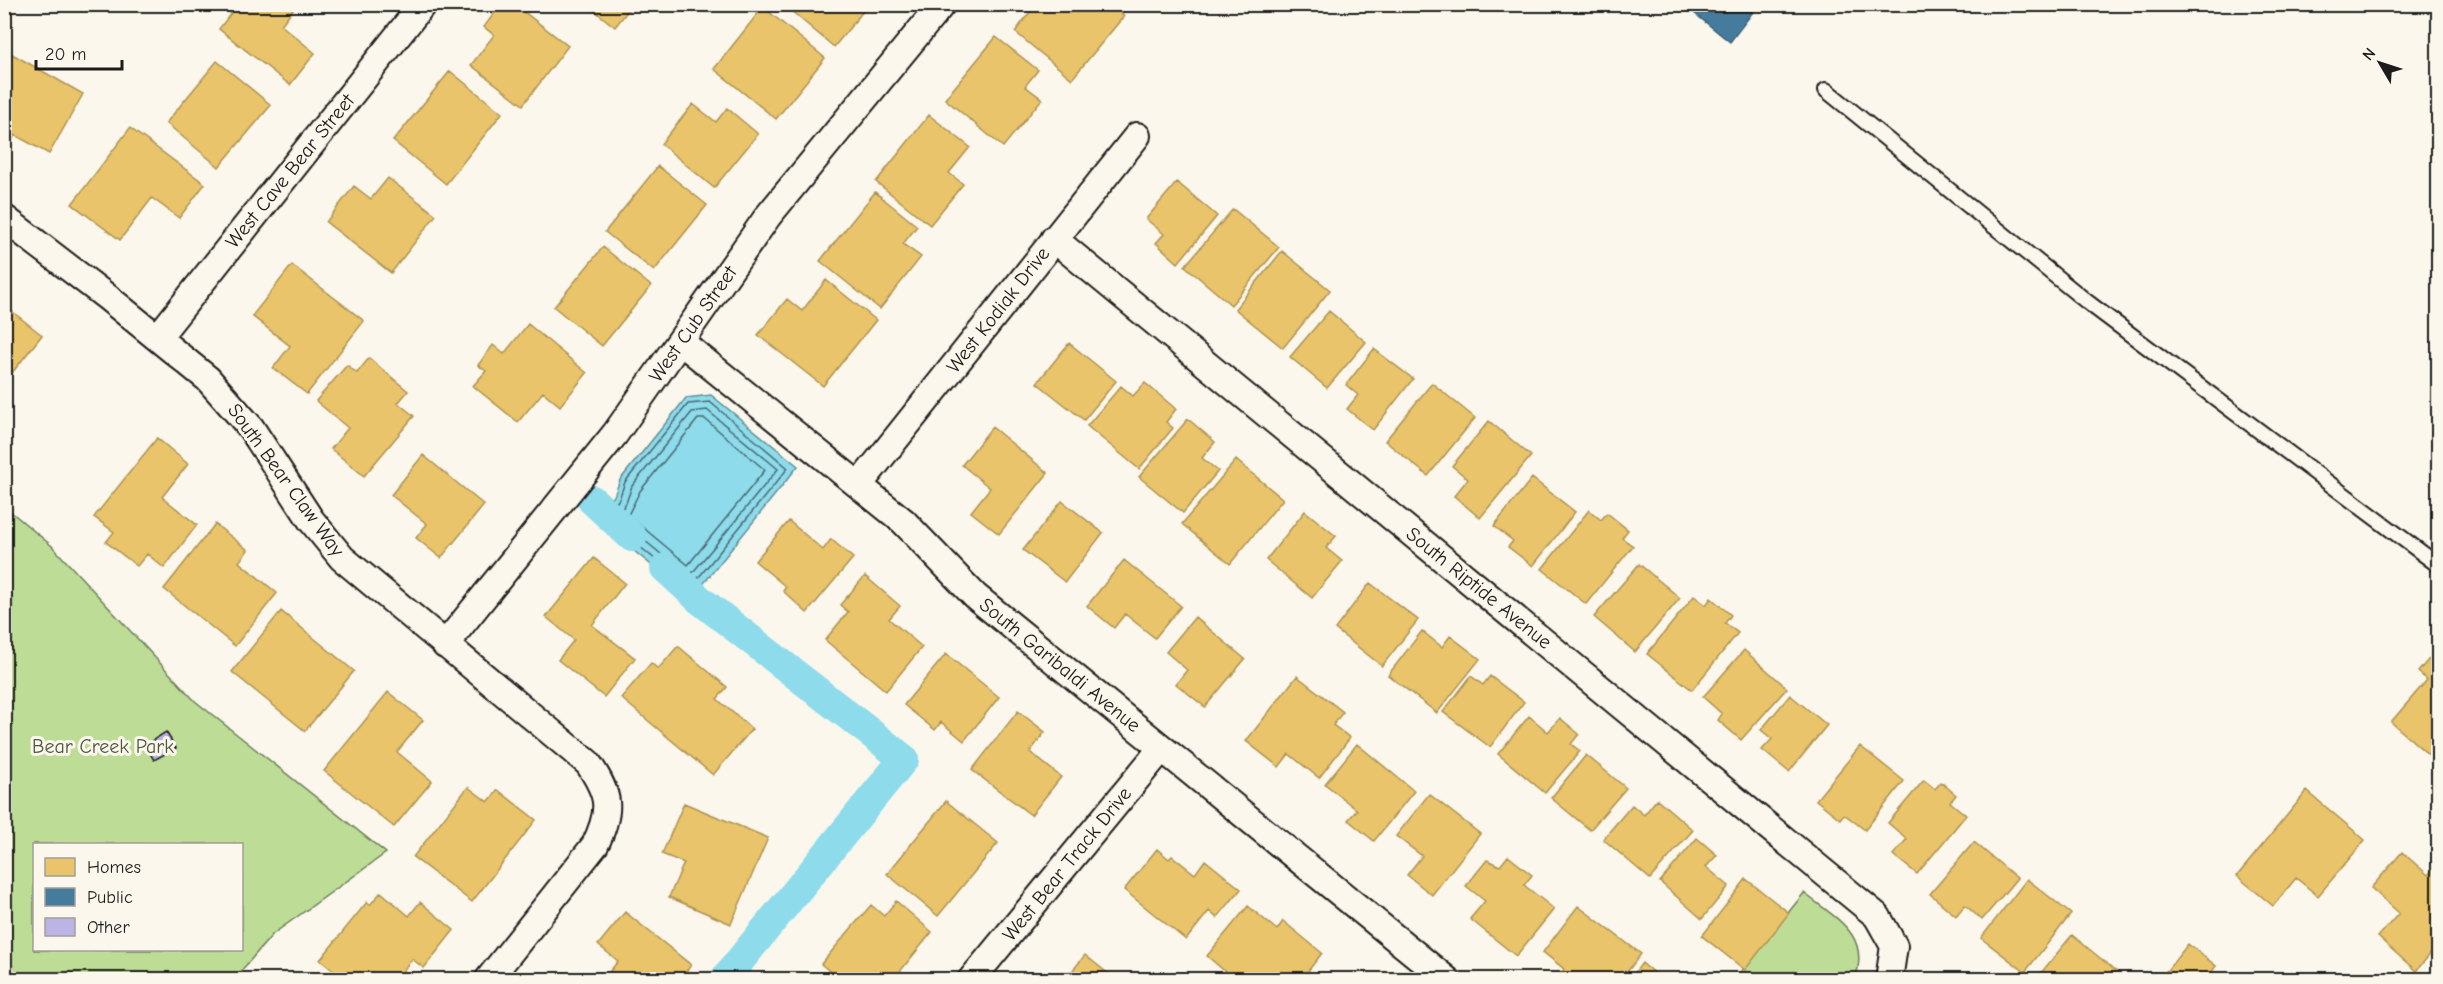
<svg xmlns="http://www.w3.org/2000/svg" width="2443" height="984" font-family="'Comic Neue',sans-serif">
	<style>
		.green { fill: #bddd96; stroke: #6c7c59; stroke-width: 1.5; fill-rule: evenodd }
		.water { fill: #8ddbeb; stroke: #608f98; stroke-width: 1.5 }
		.homes { fill: #e9c46a; stroke: #ac9253; stroke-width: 1.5 }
		.public { fill: #457b9d; stroke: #395e76; stroke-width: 1.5 }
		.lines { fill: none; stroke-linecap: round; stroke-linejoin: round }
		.shore { stroke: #49686f; stroke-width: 1.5 }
		.canal { stroke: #8ddbeb; stroke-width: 30 }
		.building { fill: #bcb4e5; stroke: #1c1c1c; stroke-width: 1.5 }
		.lane-casing { stroke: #1c1c1c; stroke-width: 18 }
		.street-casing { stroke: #1c1c1c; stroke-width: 30 }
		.lane { stroke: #fbf7ec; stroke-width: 14 }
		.street { stroke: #fbf7ec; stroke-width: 26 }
		.labels { text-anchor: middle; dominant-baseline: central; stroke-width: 6; stroke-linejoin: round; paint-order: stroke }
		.street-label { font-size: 20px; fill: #1c1c1c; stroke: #fbf7ec }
		.park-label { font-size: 20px; fill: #4c5641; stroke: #fbf7ec }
	</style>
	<rect width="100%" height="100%" fill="#fbf7ec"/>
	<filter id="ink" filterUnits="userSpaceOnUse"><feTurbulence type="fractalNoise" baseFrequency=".0167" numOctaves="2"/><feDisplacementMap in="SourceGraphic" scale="12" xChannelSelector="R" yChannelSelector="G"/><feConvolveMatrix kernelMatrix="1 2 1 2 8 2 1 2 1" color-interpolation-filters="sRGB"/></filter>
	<g filter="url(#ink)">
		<!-- green -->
		<path class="green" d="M4,506L52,546L195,701L386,853L273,934L234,979H5ZM34,844H242V950H34Z
			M1804,893C1835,918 1871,934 1855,979L1734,980Z"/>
		<!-- water -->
		<path class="water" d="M711,395L798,466L692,598L596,520L614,496L620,480L686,398Z"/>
		<!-- homes -->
		<path class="homes" d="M221,4H297L281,25L315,53L290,85L219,29L231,13Z
			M501,4H528L523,11L568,46L523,105L471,65L494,35L484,27Z
			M586,4H633L615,27Z
			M783,4H857L864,10L834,47Z
			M1036,4H1110L1124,16L1072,79L1015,32Z
			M763,7L825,58L776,119L714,69Z
			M996,37L1038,70L1025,86L1042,99L1003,147L945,99Z
			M5,50L83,94L49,154L15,135L4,154Z
			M217,61L271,105L219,167L166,123Z
			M450,71L502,113L446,184L393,141Z
			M693,104L716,122L727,108L758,134L714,188L661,144Z
			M929,115L970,147L949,173L963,184L930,225L876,182Z
			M130,128L205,184L179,218L152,198L120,240L72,204Z
			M658,166L707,205L654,271L605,232Z
			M388,178L436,215L391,273L326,222L354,186L371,199Z
			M1177,182L1217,216L1178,263L1156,243L1164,234L1146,219Z
			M875,192L917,226L903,244L921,257L880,309L820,261Z
			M1233,209L1279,247L1231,305L1185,266Z
			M603,247L651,286L602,346L554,307Z
			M1282,251L1330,290L1283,348L1235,309Z
			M292,265L364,321L307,394L273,368L290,346L252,316Z
			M826,280L876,320L823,386L758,335L787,299L802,311Z
			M9,309L42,335L4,383V315Z
			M1329,311L1366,342L1327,388L1290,357Z
			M528,324L587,373L560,406L543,392L518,422L473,386L486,371L478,365L493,345L504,354Z
			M1069,343L1116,381L1084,420L1037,383Z
			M1374,349L1413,379L1373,430L1347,409L1358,395L1346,385Z
			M369,358L408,391L398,403L414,416L364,476L331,449L348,428L316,401L347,365L357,373Z
			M1145,383L1176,409L1166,422L1173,428L1139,469L1087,426L1121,386L1133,396Z
			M1432,383L1475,418L1428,476L1385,441Z
			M1188,419L1215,442L1202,458L1218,471L1183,513L1139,477Z
			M1489,421L1531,456L1480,518L1454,496L1468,479L1452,466Z
			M992,427L1048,473L999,534L971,512L990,488L962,465Z
			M157,438L188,464L162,497L197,525L164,568L147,554L137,566L106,542L114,532L94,517Z
			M423,455L484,505L441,558L416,538L427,524L391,495Z
			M1236,460L1283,499L1230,564L1182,524Z
			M1532,478L1575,512L1533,566L1508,547L1513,541L1494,526Z
			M1062,501L1103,533L1065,582L1023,550Z
			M1589,510L1601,520L1607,513L1628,530L1622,538L1633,546L1586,604L1542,569Z
			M1305,511L1336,536L1326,548L1342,561L1312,598L1266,560Z
			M789,521L823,550L831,539L853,558L807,613L783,591L786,587L755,561Z
			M215,524L248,550L239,562L277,593L235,646L164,589Z
			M594,558L625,583L592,625L635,658L604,697L558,660L574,640L546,617Z
			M1124,560L1181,606L1155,638L1125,614L1114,628L1087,606Z
			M1639,564L1680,598L1635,652L1594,617Z
			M865,576L900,606L889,619L922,647L886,691L825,640L848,612L840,605Z
			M1370,583L1418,620L1382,666L1335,629Z
			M1694,596L1706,605L1711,598L1731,615L1725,623L1738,633L1692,690L1647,654Z
			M281,611L354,671L305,731L232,672Z
			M1195,617L1245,659L1205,707L1176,684L1187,670L1166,652Z
			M1422,631L1442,647L1450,636L1480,659L1437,713L1388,675Z
			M678,646L727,687L717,699L752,729L713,775L621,698L651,663L658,669Z
			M2438,648V763L2391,722L2427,680L2418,672Z
			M1744,650L1787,688L1741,740L1718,720L1722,714L1703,697Z
			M946,654L999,697L964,741L941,722L935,730L904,705Z
			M1297,676L1343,712L1333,725L1350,738L1319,778L1289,754L1279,767L1246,741Z
			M1471,676L1483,685L1490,676L1524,702L1490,747L1443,712Z
			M388,692L423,720L397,752L432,781L394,827L324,771Z
			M1790,695L1827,725L1789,772L1762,750L1772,739L1761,730Z
			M1018,711L1045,732L1030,752L1061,777L1031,815L972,770Z
			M1529,716L1548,732L1560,718L1579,734L1571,744L1580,751L1545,793L1498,754Z
			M1357,744L1414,791L1374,841L1348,820L1357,810L1325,784Z
			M1860,746L1904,781L1865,830L1844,814L1840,819L1816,800Z
			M1586,755L1626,788L1590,830L1551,798Z
			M1924,780L1935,789L1941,782L1956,795L1950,802L1966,815L1917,874L1893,855L1907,839L1888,823Z
			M468,787L488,802L498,790L536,820L472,902L413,857Z
			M2307,791L2365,840L2318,896L2296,878L2273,906L2237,876Z
			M1429,794L1480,834L1432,895L1407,875L1422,856L1396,836Z
			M1657,799L1693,830L1650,879L1603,839L1632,805L1644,815Z
			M946,801L998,843L938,916L887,874Z
			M684,803L768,838L731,924L669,897L684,863L662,854Z
			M1697,838L1717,855L1706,867L1729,886L1702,919L1660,882Z
			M1974,842L2017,878L1982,920L1965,905L1956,916L1930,894Z
			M1157,849L1169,859L1172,856L1195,874L1205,860L1241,889L1217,918L1209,911L1186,940L1124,890Z
			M2402,852L2428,875L2435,867L2438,870V945L2416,971L2378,937L2399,913L2371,888Z
			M1508,856L1532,875L1524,885L1554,909L1516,956L1470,919L1485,901L1466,886L1487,860L1500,866Z
			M1746,879L1789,913L1745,970L1702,936Z
			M2027,879L2071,914L2025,972L1981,938Z
			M381,892L409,916L420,902L454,930L424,968L412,959L396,980H345L320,960L367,902L370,905Z
			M896,901L932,932L893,980H840L821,964L871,905L884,916Z
			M1248,906L1277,930L1283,921L1322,953L1301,980H1235L1207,956Z
			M1578,906L1641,954L1621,980H1556L1564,969L1543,952Z
			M625,912L691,965L680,980H603L618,961L598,945Z
			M2072,935L2116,971L2109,980L2036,979Z
			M2188,944L2216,966L2206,980H2163L2161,978Z
			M1085,955L1116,980H1065Z
			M1642,963L1662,980H1629Z"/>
		<!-- public -->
		<path class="public" d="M1683,4H1759L1730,42Z"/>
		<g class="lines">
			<!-- shore -->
			<path class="shore" d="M710,402L788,468L690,588L605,518L619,499L625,482L688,404Z
				M707,410L778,469L689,577L616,517L626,503L632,486L692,412Z
				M698,419H705L765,470L688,565L628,515L640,491Z"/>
			<!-- canal -->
			<path class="canal" d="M592,500L632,537
				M665,568L700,600L904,759L724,980"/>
		</g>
		<!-- building -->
		<path class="building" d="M166,732L176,748L154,760L145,745Z"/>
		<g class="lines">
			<defs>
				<path id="lane" d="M1826,90L2086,301L2438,565"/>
				<path id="street" d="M4,218L107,297L208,379L251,428L311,520L342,558L588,763C610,795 612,810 595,845L488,980
					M1054,239L1877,916L1894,946L1889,980
					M158,337L423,4
					M681,342L903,521L975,596L1447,980
					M859,485L1137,136
					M445,645L615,434L768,216L942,4
					M971,980L1162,748"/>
			</defs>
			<!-- lane casing -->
			<use href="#lane" class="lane-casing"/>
			<!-- street casing -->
			<use href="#street" class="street-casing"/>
			<!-- lane -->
			<use href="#lane" class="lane"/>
			<!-- street -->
			<use href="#street" class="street"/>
		</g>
	</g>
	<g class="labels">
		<!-- street labels -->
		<g class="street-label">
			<text transform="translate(290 171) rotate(-51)">West Cave Bear Street</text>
			<text transform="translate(998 310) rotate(-52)">West Kodiak Drive</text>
			<text transform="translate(693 324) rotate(-55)">West Cub Street</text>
			<text transform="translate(286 480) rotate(54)">South Bear Claw Way</text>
			<text transform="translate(1479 588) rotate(39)">South Riptide Avenue</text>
			<text transform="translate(1060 665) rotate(39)">South Garibaldi Avenue</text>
			<text transform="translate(1067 864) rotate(-51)">West Bear Track Drive</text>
		</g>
		<!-- park labels -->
		<g class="park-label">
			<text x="103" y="746">Bear Creek Park</text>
		</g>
	</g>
	<!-- margin -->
	<rect width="2443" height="984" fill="none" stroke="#fbf7ec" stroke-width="24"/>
	<rect x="12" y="12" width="2419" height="960" fill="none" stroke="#1c1c1c" stroke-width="2" filter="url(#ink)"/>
	<!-- legend -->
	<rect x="33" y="843" width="210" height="108" fill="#fbf7ec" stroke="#a29f99" stroke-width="1.5"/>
	<rect x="45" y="858" width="30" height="18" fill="#e9c46a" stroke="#a29f99" stroke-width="1.5"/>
	<text x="87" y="873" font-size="18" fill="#1c1c1c">Homes</text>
	<rect x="45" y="888" width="30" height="18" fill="#457b9d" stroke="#a29f99" stroke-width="1.5"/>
	<text x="87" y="903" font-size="18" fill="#1c1c1c">Public</text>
	<rect x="45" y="918" width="30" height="18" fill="#bcb4e5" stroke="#a29f99" stroke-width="1.5"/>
	<text x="87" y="933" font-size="18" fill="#1c1c1c">Other</text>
	<!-- north arrow -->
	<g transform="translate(2380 63) rotate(309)" stroke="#fbf7ec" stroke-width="4.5" paint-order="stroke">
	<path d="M0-4.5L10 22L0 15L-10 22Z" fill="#1c1c1c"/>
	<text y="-9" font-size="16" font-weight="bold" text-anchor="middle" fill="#1c1c1c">N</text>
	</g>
	<!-- scale -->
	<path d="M36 60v9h86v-9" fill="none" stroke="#1c1c1c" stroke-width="3"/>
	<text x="45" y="60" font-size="18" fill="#1c1c1c" stroke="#fbf7ec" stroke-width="4.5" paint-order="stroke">20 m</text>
</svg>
